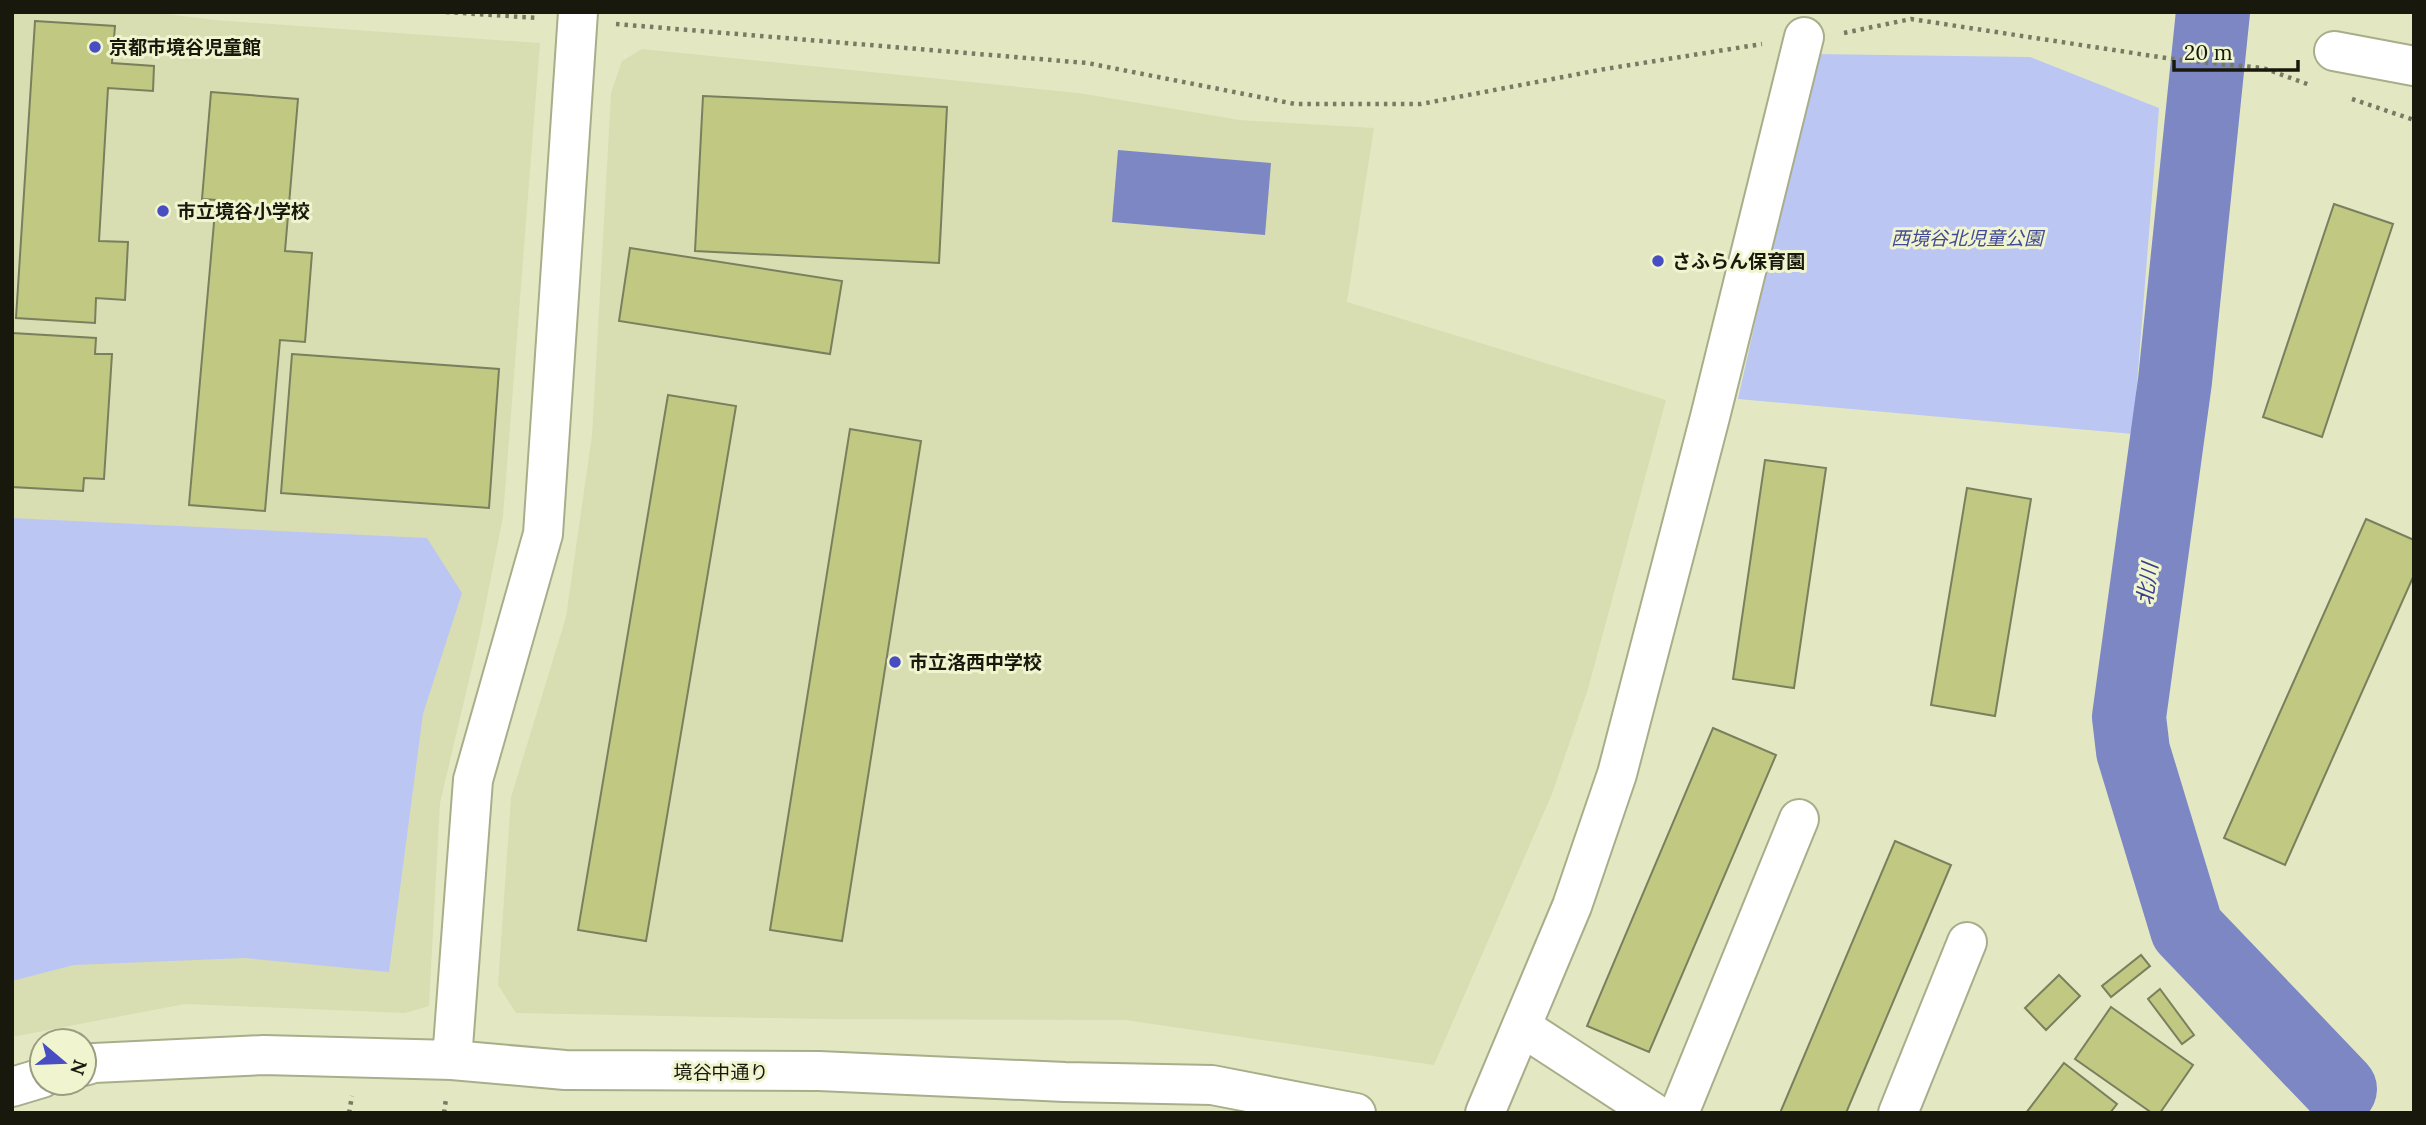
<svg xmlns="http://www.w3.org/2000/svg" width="2426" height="1125" font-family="Lora,'Noto Sans JP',serif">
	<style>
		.built { fill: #d8deb2 }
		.green { fill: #bcc6f3 }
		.water { fill: #7c87c4 }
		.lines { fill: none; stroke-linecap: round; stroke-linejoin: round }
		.river { stroke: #7c87c4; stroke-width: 74 }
		.building { fill: #c0c882; stroke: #7a7f5d; stroke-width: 2 }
		.minor-casing { stroke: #a8ad8a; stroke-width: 42 }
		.path { stroke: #787b63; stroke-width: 4.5; stroke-dasharray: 3.5 5; stroke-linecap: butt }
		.minor { stroke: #fff; stroke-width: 38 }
		.poi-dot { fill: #484dc2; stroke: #f0f5d0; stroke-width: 2.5 }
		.labels { text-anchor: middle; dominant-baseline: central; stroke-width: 6; stroke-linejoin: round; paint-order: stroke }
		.poi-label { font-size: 19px; font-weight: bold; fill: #18190c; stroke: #f0f5d0; text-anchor: start }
		.park-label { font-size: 19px; font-style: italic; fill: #424a95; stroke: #f0f5d0 }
		.street-label { font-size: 19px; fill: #18190c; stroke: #f0f5d0 }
		.water-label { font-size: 21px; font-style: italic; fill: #39408a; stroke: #f0f5d0 }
	</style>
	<rect width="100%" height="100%" fill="#e3e8c3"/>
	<!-- built -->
	<path class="built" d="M12,12H151L214,20L540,43L503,517L479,638L440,803L429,1006L405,1013L185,1004L12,1037Z
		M642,49L1079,93L1240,120L1374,128L1347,302L1666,400L1588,689L1552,794L1434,1065L1125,1020L819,1019L516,1013L498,985L511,797L566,617L592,435L611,93L622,61Z"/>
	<!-- green -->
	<path class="green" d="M1815,54L2030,57L2159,108L2133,434L1738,399Z
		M12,518L427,538L462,593L423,714L389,972L245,958L74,965L12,981Z"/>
	<!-- water -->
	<path class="water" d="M1118,150L1271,163L1265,235L1112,222Z"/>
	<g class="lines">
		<!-- river -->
		<path class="river" d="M2213,12L2175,381L2129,717L2133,751L2187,929L2340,1089"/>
	</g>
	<!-- building -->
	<path class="building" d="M35,21L115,26L112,63L154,66L153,91L108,88L99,241L128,242L125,300L96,298L95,323L16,318Z
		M211,92L298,99L285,251L312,253L305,342L280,340L265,511L189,505L216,200L202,199Z
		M703,96L947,107L939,263L695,251Z
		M2334,204L2393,224L2322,437L2263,417Z
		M630,248L842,281L830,354L619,321Z
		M12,333L96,338L95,354H112L104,479L84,478L83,491L12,487Z
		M292,354L499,369L489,508L281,493Z
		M668,395L736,406L646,941L578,930Z
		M850,429L921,441L842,941L770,930Z
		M1765,460L1826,468L1794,688L1733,679Z
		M1967,488L2031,499L1995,716L1931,705Z
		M2366,519L2414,540V575L2285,865L2224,838Z
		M1713,728L1776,755L1649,1052L1587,1026Z
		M1895,841L1951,865L1846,1113H1780Z
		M2141,955L2150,966L2111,997L2102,986Z
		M2059,975L2080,996L2046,1030L2025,1008Z
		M2160,989L2194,1035L2182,1044L2148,999Z
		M2111,1007L2193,1065L2160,1113H2152L2075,1059Z
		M2064,1063L2117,1104L2110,1113H2026Z"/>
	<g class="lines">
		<defs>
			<path id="minor" d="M2334,51L2414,66
				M1522,1027L1654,1113
				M452,1060L473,780L543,534L578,12
				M84,1066L94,1063L264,1055L452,1060L565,1070L819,1071L1065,1082L1212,1085L1356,1113
				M12,1087L42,1078
				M1485,1113L1572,906L1617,774L1710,417L1804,37
				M1679,1113L1799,819
				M1898,1113L1967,942"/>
		</defs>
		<!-- minor casing -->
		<use href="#minor" class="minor-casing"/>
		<!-- path -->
		<path class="path" d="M446,12L538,18
			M616,24L1087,63L1295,104H1421L1605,69L1762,44
			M1844,33L1911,19L2179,60L2263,68L2310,85
			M2352,99L2414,120
			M349,1113L352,1096
			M444,1113L446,1099"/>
		<!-- minor -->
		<use href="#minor" class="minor"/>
	</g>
	<!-- markers -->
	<g class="poi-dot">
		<circle cx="95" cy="47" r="7"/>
		<circle cx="163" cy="211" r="7"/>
		<circle cx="1658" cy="261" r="7"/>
		<circle cx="895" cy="662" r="7"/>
	</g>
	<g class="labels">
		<!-- poi labels -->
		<g class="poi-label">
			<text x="109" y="47">京都市境谷児童館</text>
			<text x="177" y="211">市立境谷小学校</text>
			<text x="1672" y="261">さふらん保育園</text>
			<text x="909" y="662">市立洛西中学校</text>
		</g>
		<!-- park labels -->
		<g class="park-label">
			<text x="1967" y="238">西境谷北児童公園</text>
		</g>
		<!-- street labels -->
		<g class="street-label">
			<text x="721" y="1072">境谷中通り</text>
		</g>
		<!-- water labels -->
		<g class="water-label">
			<text transform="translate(2147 584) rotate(-82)">北川</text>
		</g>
	</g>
	<!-- border -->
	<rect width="2426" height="1125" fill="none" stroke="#18190c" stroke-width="28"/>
	<!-- north arrow -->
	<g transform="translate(63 1062) rotate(109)"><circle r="33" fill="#f0f5d0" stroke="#9a9d82" stroke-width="2"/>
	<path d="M0-5L12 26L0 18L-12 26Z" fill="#484dc2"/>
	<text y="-10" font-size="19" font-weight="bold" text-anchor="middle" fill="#18190c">N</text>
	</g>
	<!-- scale -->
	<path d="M2174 60v10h124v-10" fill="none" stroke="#18190c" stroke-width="3.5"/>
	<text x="2184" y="60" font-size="21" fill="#18190c" stroke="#f0f5d0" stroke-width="5" paint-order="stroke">20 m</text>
</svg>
